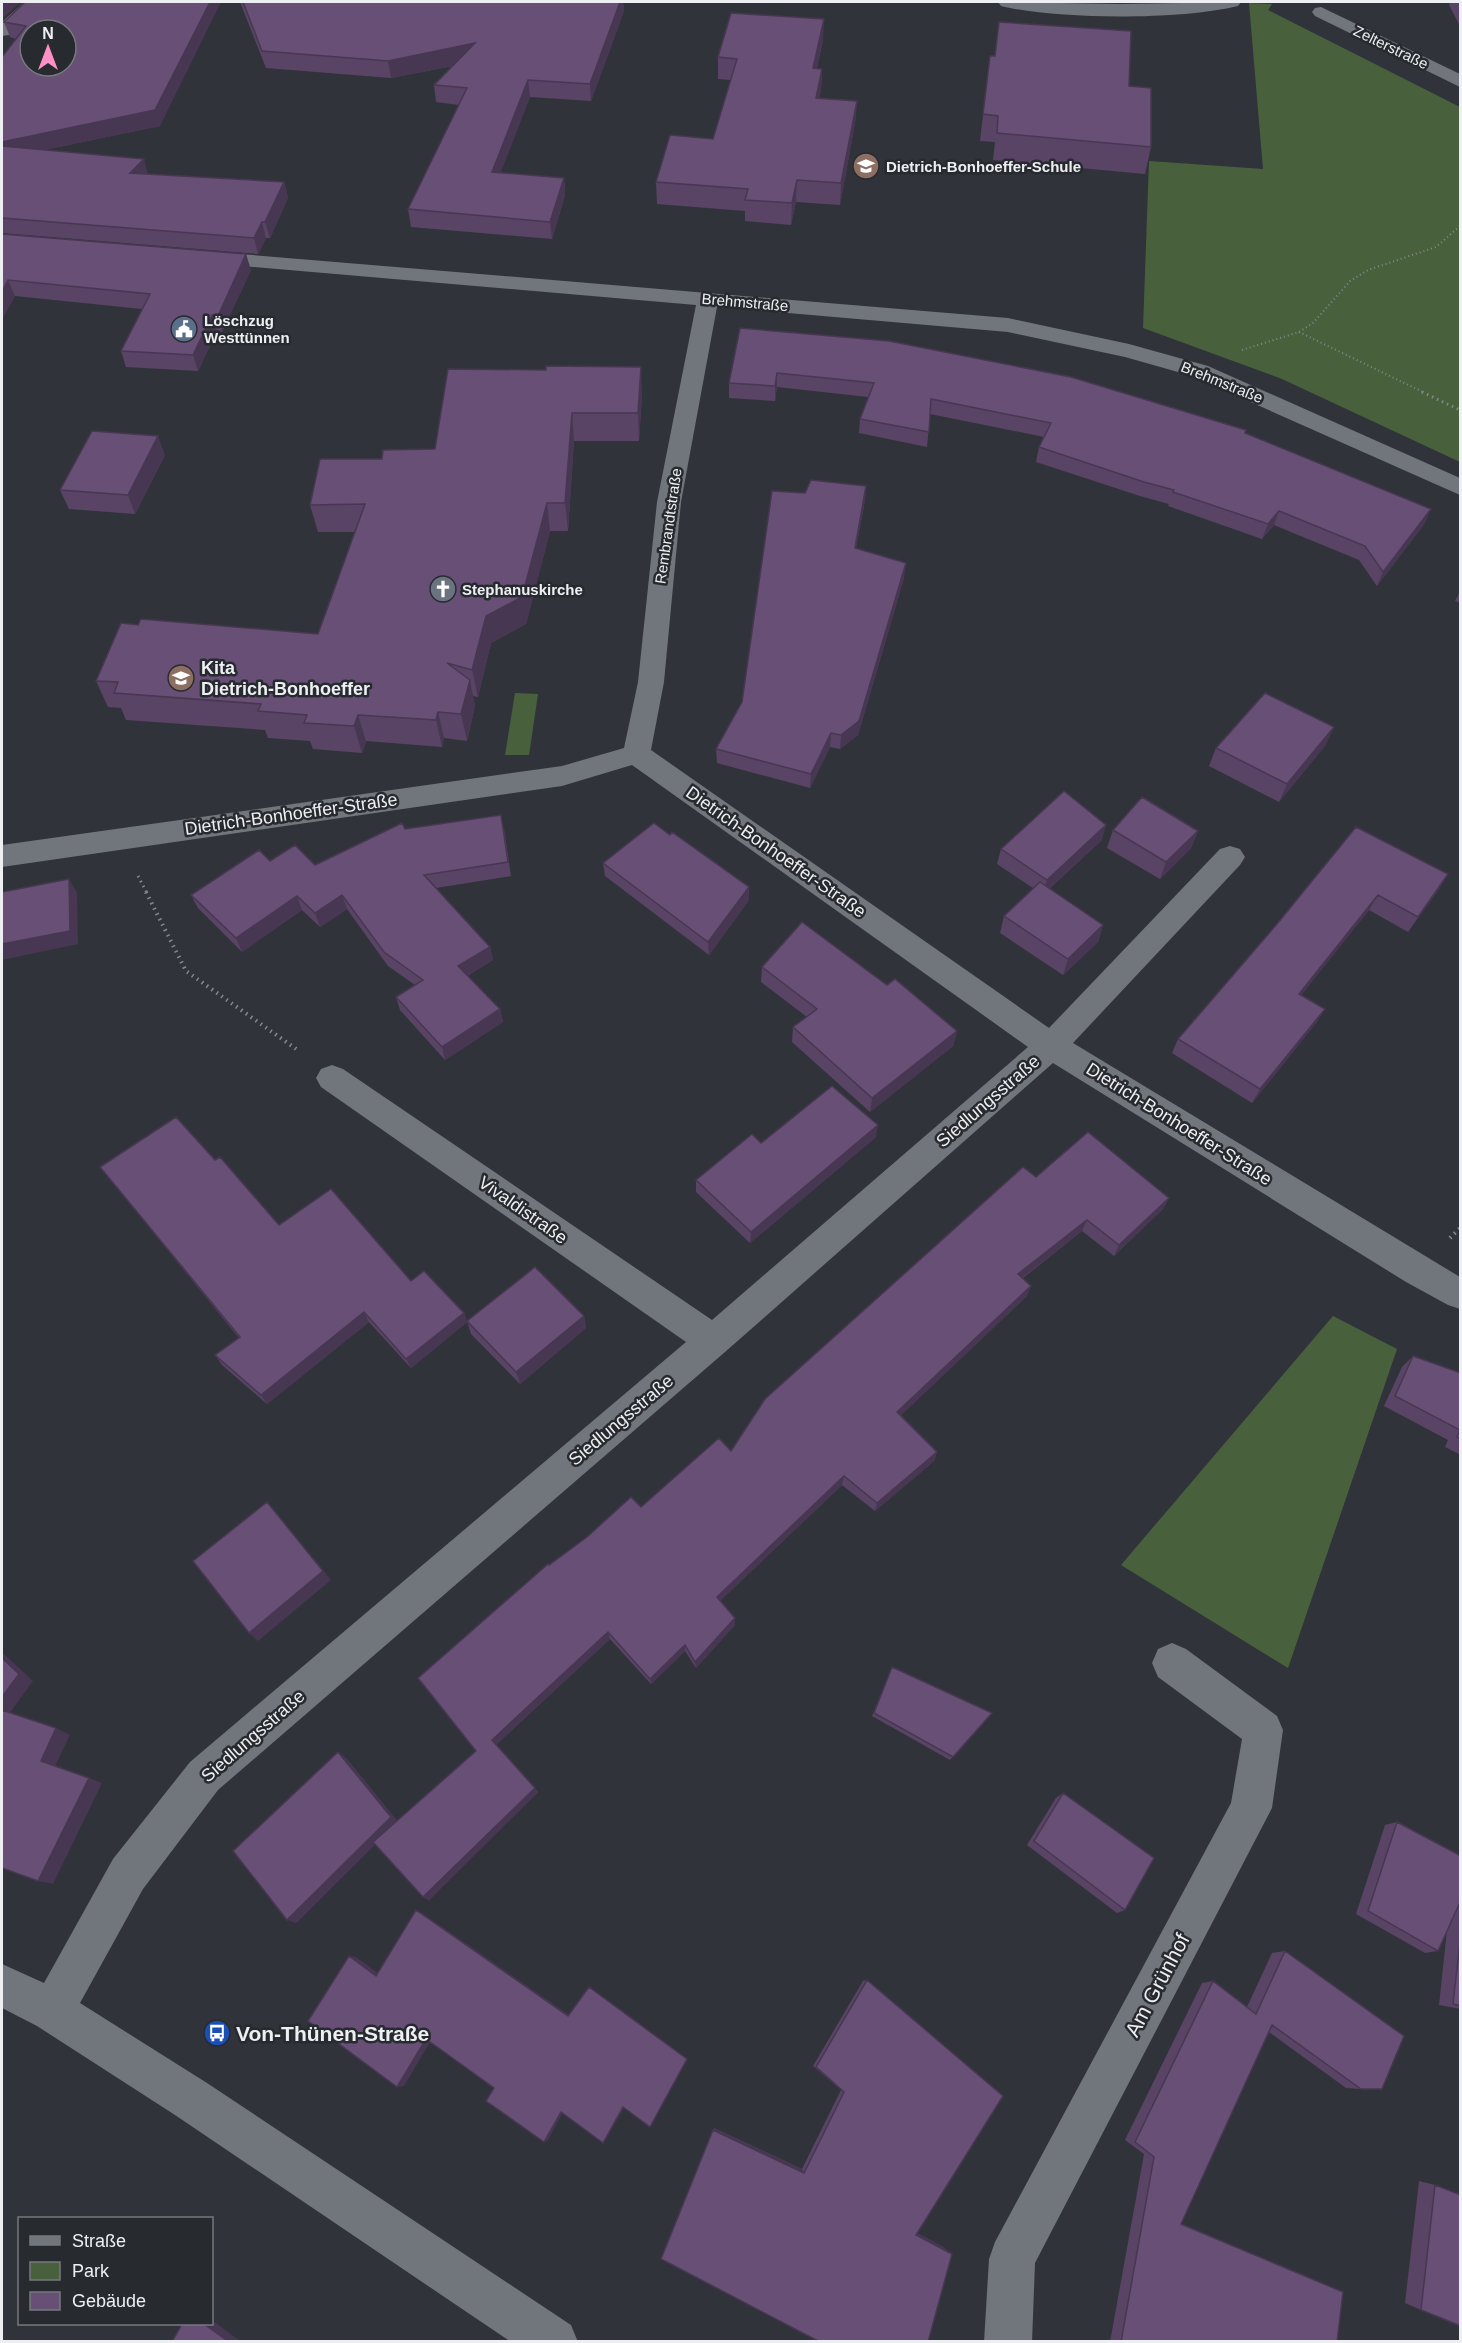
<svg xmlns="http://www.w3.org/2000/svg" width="1462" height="2343" font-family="Helvetica,sans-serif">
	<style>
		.green { fill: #48613c }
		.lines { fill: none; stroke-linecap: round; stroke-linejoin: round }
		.path-far2 { stroke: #85888d; stroke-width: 2; stroke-dasharray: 1 3; stroke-linecap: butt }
		.path-far1 { stroke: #85888d; stroke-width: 3; stroke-dasharray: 1.5 4; stroke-linecap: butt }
		.path { stroke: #85888d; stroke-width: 4; stroke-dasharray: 1.5 4.5; stroke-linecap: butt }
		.minor { fill: #71757c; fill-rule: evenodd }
		.wall { fill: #594465 }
		.shaded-wall { fill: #483752 }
		.building { fill: #674f75; stroke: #483752; stroke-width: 1.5; fill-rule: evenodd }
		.labels { text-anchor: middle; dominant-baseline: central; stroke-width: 5; stroke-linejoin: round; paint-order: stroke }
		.far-street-label { font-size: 15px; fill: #edeff3; stroke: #272a2f }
		.far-poi-label { font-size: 15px; font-weight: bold; fill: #edeff3; stroke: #272a2f; text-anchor: start }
		.poi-label { font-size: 18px; font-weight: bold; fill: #edeff3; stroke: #272a2f; text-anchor: start }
		.street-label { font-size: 18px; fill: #edeff3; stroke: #272a2f }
		.near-street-label { font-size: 21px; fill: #edeff3; stroke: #272a2f }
		.near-poi-label { font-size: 21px; font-weight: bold; fill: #edeff3; stroke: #272a2f; text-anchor: start }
	</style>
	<rect width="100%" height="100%" fill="#30343a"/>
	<!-- green -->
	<path class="green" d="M1249,3L1272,4L1268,10L1460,107V462L1282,379L1143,328L1149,161L1263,169Z
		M515,693L538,694L529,755H505Z
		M1333,1316L1397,1349L1288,1668L1121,1565Z"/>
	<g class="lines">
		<!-- path-far2 -->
		<path class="path-far2" d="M1299,332L1425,393
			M1242,350L1299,332L1313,323L1350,281L1368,270L1436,247L1460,226"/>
		<!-- path-far1 -->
		<path class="path-far1" d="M1422,392L1460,410
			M138,876L147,893"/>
		<!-- path -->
		<path class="path" d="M146,892L186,971L299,1051
			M1450,1238L1460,1228"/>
		<!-- minor -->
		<path class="minor" d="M24,2H43L9,35L2,36V22Z
			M998,2L1120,4L1241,2L1238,6C1181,20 1058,20 1001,6Z
			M1321,7L1460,74V87L1315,16L1312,12L1315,8Z
			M204,251L1008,318L1129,344L1208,366L1460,478V495L1192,376L1125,357L1008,332L717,307L681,502L664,682L651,750L1049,1028L1220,849L1230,846L1240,849L1245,857L1240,865L1073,1043L1460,1277V1309L1448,1305L1406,1282L1053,1063L725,1352L218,1790L143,1889L80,2003L207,2083L571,2325L578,2342H511L175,2115L37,2026L2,2008V1964L44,1983L113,1859L190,1762L686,1342L321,1087L316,1078L321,1069L332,1065L343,1069L712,1320L1028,1047L632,765L562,786L2,867V845L562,766L624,748L638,682L657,502L696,305L196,262L193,257L196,252Z
			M1172,1643L1186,1649L1277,1716L1283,1730L1272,1808L1035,2263L1032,2342H984L989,2259L995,2242L1231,1803L1242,1739L1158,1677L1152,1663L1158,1649Z"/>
	</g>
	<!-- wall -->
	<path class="wall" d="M25,2L160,126L44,150L148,174L284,182L288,198L270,238H266L258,254L2,233V57L16,39L10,37L4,22Z
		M240,2H623L624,11L591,101L530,97L500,173L564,178L565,195L552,239L411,227L408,209L459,105L436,102L434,85L453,66L391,78L266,68Z
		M1450,2H1461V28L1449,5Z
		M999,22L1129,86L1151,147L1145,174L993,160L995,142L980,141L990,56H995Z
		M823,40L817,68L822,69L821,90L819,99L857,101L855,123L840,205L796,202L791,225L745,221V211L657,204L656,182L713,139L731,80L718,79V57Z
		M2,234L251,270L222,332L217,331L198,371L126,367L121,351L142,309L15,296L2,319Z
		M740,328L1246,430L1245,433L1425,523L1377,586L1359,560L1274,525L1262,539L1168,506L1169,504L1140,496L1036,462L1039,447L1044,437L930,414L927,447L859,433L860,419L868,397L777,387L775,401L729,398V383Z
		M448,369L642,395L639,441H574L568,531H550L526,624L491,643L478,697L473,696L475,706L467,741L444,738L442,747L366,741L362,753L313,749L310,741L268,738L265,730L126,720L121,708L108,707L96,681L138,625L318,634L355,532H318L310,505L382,459L435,449Z
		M165,455L135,514L69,509L60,490Z
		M866,486L865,500L856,548L904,578L858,735L840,749L830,747L810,788L717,763L716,749L742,702L805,493Z
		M1461,590V603L1455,601Z
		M1334,727L1325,746L1279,802L1209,766L1216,748Z
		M405,829H504L511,876L436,888L490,947L493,960L467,976L500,1009L503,1022L445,1060L400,1010L396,997L415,985L388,966L347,909L320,927L302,910L242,952L198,908L191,895L270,861L315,865Z
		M1113,830L1198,831L1191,848L1160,879L1107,848Z
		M1102,840L1049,889L1103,925L1098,942L1063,975L1000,933L1004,916L1033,888L997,864L1001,849Z
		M603,863L749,900L709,955L605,876Z
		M1448,874L1439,889L1408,932L1369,910L1301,995L1325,1009L1316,1023L1252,1103L1172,1053L1178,1039L1277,924Z
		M762,967L957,1031L953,1046L870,1112L792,1042L793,1027L807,1017L761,982Z
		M876,1137L750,1243L696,1192V1180L761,1143Z
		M215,1160L279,1225L411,1281L464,1313L467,1322L411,1368L369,1322L267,1404L222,1365L215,1355L239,1338L100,1167Z
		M1036,1177L1169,1198L1163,1209L1114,1256L1082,1231L1023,1278L1027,1296L901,1415L937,1452L934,1461L875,1511L842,1485L720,1601L735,1618V1625L696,1668L685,1651L651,1684L610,1639L496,1745L538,1792L429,1900L423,1897L375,1844L296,1923L346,1758L397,1821L476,1751L549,1565L731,1451Z
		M584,1316L586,1328L520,1384L471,1334L467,1321Z
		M1413,1356L1461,1373V1455L1445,1447L1448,1440L1384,1406L1402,1367Z
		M892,1667L992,1713L950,1760L872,1716Z
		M1063,1793L1125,1910L1117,1913L1027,1845L1056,1798Z
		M1397,1822L1461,1856V2009L1439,2005L1447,1930L1438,1951L1425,1953L1356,1914L1385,1825Z
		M1285,1951L1361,2089L1346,2088L1269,2032L1181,2224L1337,2342H1110L1144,2154L1125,2140L1202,1983L1213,1981L1247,2007L1272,1953Z
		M867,1980L917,2233L945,2248L661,2259L714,2128L802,2169L841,2090L813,2066L863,1981Z
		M1419,2181L1435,2185L1461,2327L1405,2303Z"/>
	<!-- shaded-wall -->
	<path class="shaded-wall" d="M2,2H21L2,19Z
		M210,2H221L160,126L2,159V142Z
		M620,2H623L624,11L591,101L590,84Z
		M824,19L823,40L812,89L813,68Z
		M475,43L477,61L391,78L388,61Z
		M822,69L821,90L815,120L816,98Z
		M528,80L530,97L494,190L492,172Z
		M857,101L855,123L840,205L841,183Z
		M144,159L148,175L130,173Z
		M564,178L565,195L552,239L550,222Z
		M797,180L796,202L791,225L792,203Z
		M284,182L288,198L270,238L265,222Z
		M262,222L266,238L258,254L254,238Z
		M246,254L251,270L222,332L218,316Z
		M8,280L15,296L2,319V292Z
		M212,315L217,331L198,371L193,355Z
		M641,367L642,395L639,441L638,413Z
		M777,373V387L775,401V386Z
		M572,413L574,441L568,531L565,503Z
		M158,436L165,455L135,514L128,495Z
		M866,486L865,500L853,562L855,548Z
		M547,503L550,531L526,624L491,643L478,697L472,670L486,616Z
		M1431,509L1425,523L1377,586L1383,572Z
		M1279,511L1274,525L1262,539L1268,524Z
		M906,563L904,578L858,735L840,749L841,735Z
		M470,680L475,706L467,741L461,714Z
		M438,712L444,738L442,747L436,720Z
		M358,715L366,741L362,753L354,726Z
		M1334,727L1325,746L1279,802L1287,784Z
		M831,733L830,747L810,788L811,774Z
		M1106,825L1102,840L1043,894L1047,880Z
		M1198,831L1191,848L1160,879L1166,862Z
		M1448,874L1439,889L1408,932L1418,917Z
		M69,879L77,893L78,944L2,960V944Z
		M749,887V900L709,955L708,942Z
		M342,895L347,909L320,927L315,913Z
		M1378,895L1369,910L1291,1008L1299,994Z
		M297,896L302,910L242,952L236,938Z
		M1103,925L1098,942L1063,975L1068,959Z
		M490,947L493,960L461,979L458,966Z
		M500,1009L503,1022L445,1060L442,1047Z
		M1325,1009L1316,1023L1252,1103L1260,1089Z
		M957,1031L953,1046L870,1112L872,1098Z
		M878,1125L876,1137L750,1243L751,1232Z
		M1169,1198L1163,1209L1114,1256L1119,1245Z
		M1087,1220L1082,1231L1014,1284L1018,1274Z
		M1031,1286L1027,1296L895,1421L897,1412Z
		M364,1312L369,1322L267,1404L261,1395Z
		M464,1313L467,1322L411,1368L406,1359Z
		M584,1316L586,1328L520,1384L516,1372Z
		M937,1452L934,1461L875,1511L877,1503Z
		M844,1476L842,1485L717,1604V1597Z
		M267,1502L331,1580L258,1641L249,1633Z
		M735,1618V1625L696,1668L695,1662Z
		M608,1632L610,1639L496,1745L492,1740Z
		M685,1645V1651L651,1684L650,1679Z
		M2,1653L5,1655L33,1681L9,1714L2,1711Z
		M56,1728L70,1735L55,1766L41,1761Z
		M338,1752L346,1758L398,1822L296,1923L287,1920Z
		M89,1778L102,1783L53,1884L38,1881Z
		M535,1788L538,1792L429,1900L423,1897Z
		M416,1910L422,1913L572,2017L568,2016Z
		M349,1956L356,1957L383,1977L376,1976Z
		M589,1987L591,1988L688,2059L650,2127Z
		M426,2039H432L404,2086L397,2087Z
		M625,2106L605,2141L603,2143L623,2107Z
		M564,2110L548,2140L544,2142L561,2112Z
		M714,2128L802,2169L804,2173L713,2130Z
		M910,2229L945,2248L952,2254L916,2235Z
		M212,2320L241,2342H229L204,2324H212Z"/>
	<!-- building -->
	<path class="building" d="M25,2H210L155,110L2,142V57L26,26L4,22ZM30,30H66V66H30Z
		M243,2H620L590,84L528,80L492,172L564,178L550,222L408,209L467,88L434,85L475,43L388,61L262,51Z
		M731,13L824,19L813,68L822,69L816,98L857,101L841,183L797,180L792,203L745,200L748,189L656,182L670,135L713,139L737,59L718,57Z
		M999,22L1131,31L1129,86L1151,88V147L997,133L998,116L983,114L990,56H995Z
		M2,146L144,159L130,173L284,182L265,222H262L254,238L2,218Z
		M2,234L246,254L218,316L212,315L193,355L121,351L150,294L8,280L2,292Z
		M740,328L889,341L1071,377L1246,430L1245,433L1431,509L1383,572L1365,546L1279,511L1268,524L1173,492L1174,490L1144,482L1039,447L1051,423L931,399L929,432L860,419L874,383L777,373L775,386L729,383Z
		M546,366L641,367L638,413H572L565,503H547L522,597L486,616L472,670L447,663L470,680L461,714L438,712L436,720L358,715L354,726L304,723L307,715L258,711L261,704L114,693L118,682L96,681L121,623L138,625L141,619L318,634L365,504L310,505L320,459H382L383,450L435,449L448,369L546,370Z
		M92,431L158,436L128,495L60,490Z
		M811,480L866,486L855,548L906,563L859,721L841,735L831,733L811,774L716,749L742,702L772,491L805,493Z
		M1265,693L1334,727L1287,784L1216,748Z
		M1064,791L1106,825L1047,880L1001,849Z
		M1142,797L1198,831L1166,862L1113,830Z
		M501,815L508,862L424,875L490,947L458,966L500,1009L442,1047L396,997L423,980L384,952L342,895L315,913L297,896L236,938L191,895L259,850L270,861L295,845L315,865L402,823L405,829Z
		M654,823L670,835L672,832L749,887L708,942L603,863Z
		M1356,827L1448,874L1418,917L1378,895L1299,994L1325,1009L1260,1089L1178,1039L1277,924Z
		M69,879L70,931L2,944V892Z
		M1040,882L1103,925L1068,959L1004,916Z
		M802,922L887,985L895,979L957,1031L872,1098L793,1027L817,1009L762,967Z
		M832,1086L878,1125L751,1232L696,1180L752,1134L761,1143Z
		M176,1117L215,1160L220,1157L279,1225L331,1189L411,1281L424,1271L464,1313L406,1359L364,1312L261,1395L215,1355L240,1337L100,1167Z
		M1088,1132L1169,1198L1119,1245L1087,1220L1018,1274L1031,1286L897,1412L937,1452L877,1503L844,1476L717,1597L735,1618L695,1662L685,1645L650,1679L608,1632L492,1740L535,1788L423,1897L373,1842L476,1751L418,1678L548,1564L549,1565L587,1537L631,1497L641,1507L719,1438L731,1451L765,1399L1023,1167L1036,1177Z
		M535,1267L584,1316L516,1372L467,1321Z
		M1413,1356L1461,1373V1439L1457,1437L1460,1430L1395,1396Z
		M267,1502L323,1571L249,1633L193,1561Z
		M2,1658L19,1674L2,1697Z
		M892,1667L992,1713L953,1757L874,1713Z
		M2,1710L56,1728L41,1761L89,1778L38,1881L2,1868Z
		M338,1752L391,1817L287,1920L233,1851Z
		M1063,1793L1154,1858L1125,1910L1034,1841Z
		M1397,1822L1461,1856V1900L1438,1951L1368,1911Z
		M416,1910L568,2016L589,1987L687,2059L650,2127L623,2107L603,2143L561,2112L544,2142L486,2101L494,2088L426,2039L397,2087L308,2021L349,1956L376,1976Z
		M1461,1933V2006L1453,2004Z
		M1285,1951L1404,2036L1382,2089H1361L1272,2025L1181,2224L1343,2292L1337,2342H1121L1154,2157L1135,2142L1213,1981L1256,2014Z
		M867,1980L1003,2096L916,2235L952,2254L928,2342H820L661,2259L713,2130L804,2173L844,2092L816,2067Z
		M1435,2185L1461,2195V2326L1421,2310Z
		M182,2324H204L229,2342H172Z"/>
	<!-- icons -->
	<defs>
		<symbol id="school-disc" viewBox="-11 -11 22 22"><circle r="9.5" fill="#8d6e63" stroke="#272a2f"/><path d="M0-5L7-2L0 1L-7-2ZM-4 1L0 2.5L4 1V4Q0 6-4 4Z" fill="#fff"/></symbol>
		<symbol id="civic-disc" viewBox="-11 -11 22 22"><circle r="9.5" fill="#5c6f8a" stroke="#272a2f"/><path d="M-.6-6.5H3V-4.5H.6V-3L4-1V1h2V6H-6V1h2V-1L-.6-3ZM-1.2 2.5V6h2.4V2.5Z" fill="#fff"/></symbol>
		<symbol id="church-disc" viewBox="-11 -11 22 22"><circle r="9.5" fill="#6b7280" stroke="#272a2f"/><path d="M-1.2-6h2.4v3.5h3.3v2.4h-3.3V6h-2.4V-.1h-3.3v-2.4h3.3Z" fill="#fff"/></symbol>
		<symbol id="bus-disc" viewBox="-11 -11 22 22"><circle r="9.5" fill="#1a4fb4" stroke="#272a2f"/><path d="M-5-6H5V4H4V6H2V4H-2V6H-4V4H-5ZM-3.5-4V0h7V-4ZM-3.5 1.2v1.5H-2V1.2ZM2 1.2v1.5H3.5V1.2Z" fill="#fff"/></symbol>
	</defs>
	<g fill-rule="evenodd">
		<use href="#school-disc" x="851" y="151" width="30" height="30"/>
		<use href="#civic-disc" x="169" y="314" width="30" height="30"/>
		<use href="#church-disc" x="428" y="574" width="30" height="30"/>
		<use href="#school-disc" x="166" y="663" width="30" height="30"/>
		<use href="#bus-disc" x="202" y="2018" width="30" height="30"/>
	</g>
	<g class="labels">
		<!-- far-street labels -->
		<g class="far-street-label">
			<text transform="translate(1391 47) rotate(26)">Zelterstraße</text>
			<text transform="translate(745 302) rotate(5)">Brehmstraße</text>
			<text transform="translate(1222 382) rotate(22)">Brehmstraße</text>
			<text transform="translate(668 526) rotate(-82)">Rembrandtstraße</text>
		</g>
		<!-- far-poi labels -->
		<g class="far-poi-label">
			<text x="886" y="166">Dietrich-Bonhoeffer-Schule</text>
			<text x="204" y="320">Löschzug<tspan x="204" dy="17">Westtünnen</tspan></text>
			<text x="462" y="589">Stephanuskirche</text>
		</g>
		<!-- poi labels -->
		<g class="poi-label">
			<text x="201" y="668">Kita<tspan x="201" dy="21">Dietrich-Bonhoeffer</tspan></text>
		</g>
		<!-- street labels -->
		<g class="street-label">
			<text transform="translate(291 814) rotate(-8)">Dietrich-Bonhoeffer-Straße</text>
			<text transform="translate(776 852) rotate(35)">Dietrich-Bonhoeffer-Straße</text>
			<text transform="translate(988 1101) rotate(-41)">Siedlungsstraße</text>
			<text transform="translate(1179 1124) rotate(32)">Dietrich-Bonhoeffer-Straße</text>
			<text transform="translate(523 1210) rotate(35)">Vivaldistraße</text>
			<text transform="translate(621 1420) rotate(-40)">Siedlungsstraße</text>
			<text transform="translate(253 1736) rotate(-41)">Siedlungsstraße</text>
		</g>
		<!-- near-street labels -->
		<g class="near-street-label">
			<text transform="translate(1157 1985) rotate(-62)">Am Grünhof</text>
		</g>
		<!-- near-poi labels -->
		<g class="near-poi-label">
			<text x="236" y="2033">Von-Thünen-Straße</text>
		</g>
	</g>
	<!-- border -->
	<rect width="1462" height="2343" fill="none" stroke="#edeff3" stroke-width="6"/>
	<!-- legend -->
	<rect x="18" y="2217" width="195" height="108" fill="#272a2f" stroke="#76797d" stroke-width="1.5"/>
	<rect x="30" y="2236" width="30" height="9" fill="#71757c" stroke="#76797d" stroke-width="1.5"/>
	<text x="72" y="2247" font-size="18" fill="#edeff3">Straße</text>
	<rect x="30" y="2262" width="30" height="18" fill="#48613c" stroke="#76797d" stroke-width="1.5"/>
	<text x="72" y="2277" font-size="18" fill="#edeff3">Park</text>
	<rect x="30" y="2292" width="30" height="18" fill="#674f75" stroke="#76797d" stroke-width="1.5"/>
	<text x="72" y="2307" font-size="18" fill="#edeff3">Gebäude</text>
	<!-- north arrow -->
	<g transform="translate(48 48)"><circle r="28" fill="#272a2f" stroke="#76797d" stroke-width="1.5"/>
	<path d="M0-4.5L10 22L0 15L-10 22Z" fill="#fc8fc3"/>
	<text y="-9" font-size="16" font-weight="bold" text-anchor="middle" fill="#edeff3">N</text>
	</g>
</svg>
